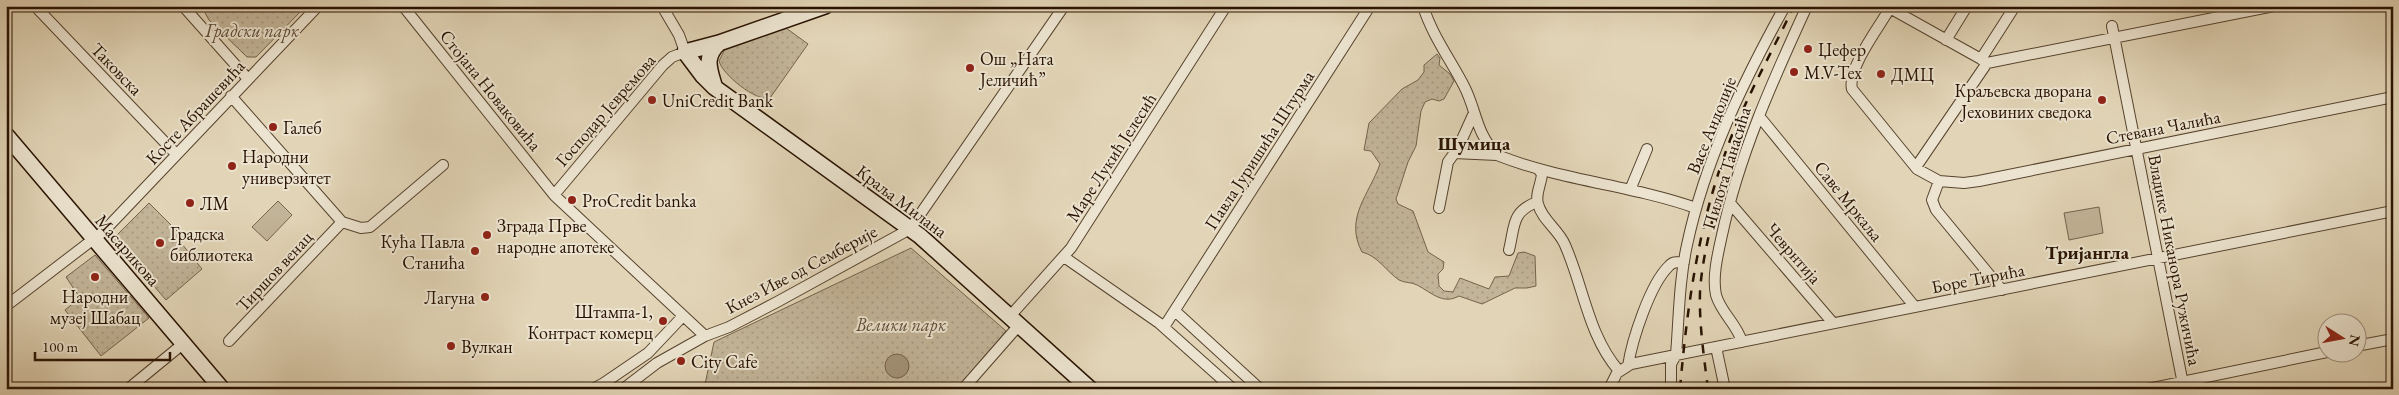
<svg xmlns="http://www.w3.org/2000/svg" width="2399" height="395" font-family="'EB Garamond',serif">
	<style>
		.grass { fill: url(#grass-dots); stroke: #75634c }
		.pitch { fill: #c2b498; stroke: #75634c }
		.water { fill: #a39379; stroke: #725f49 }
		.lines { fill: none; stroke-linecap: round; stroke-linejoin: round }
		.minor-casing { stroke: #56432e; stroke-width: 12 }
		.secondary-casing { stroke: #281201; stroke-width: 18 }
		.minor { stroke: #ece4d0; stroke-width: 10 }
		.secondary { stroke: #ece4d0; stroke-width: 15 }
		.rail { stroke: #281201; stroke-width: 2.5; stroke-dasharray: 9 9; stroke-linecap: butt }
		.poi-dot { fill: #8f2418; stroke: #ece4d0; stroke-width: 2 }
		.labels { text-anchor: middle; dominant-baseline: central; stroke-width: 4; stroke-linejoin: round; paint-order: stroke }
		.park-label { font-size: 18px; font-style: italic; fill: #5e4b36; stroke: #ece4d0 }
		.poi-label { font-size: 18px; fill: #281201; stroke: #ece4d0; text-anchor: start }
		.street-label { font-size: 18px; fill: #281201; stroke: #ece4d0 }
		.neighbourhood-label { font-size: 19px; font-weight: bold; fill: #281201; stroke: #ece4d0 }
	</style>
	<defs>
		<pattern id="grass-dots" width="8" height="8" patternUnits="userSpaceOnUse" patternTransform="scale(1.25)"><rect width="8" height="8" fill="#c2b498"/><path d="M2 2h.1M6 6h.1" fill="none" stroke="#a79a81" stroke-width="1.8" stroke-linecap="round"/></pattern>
	</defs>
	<rect width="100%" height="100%" fill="#e2d5b7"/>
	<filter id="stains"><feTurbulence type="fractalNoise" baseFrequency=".004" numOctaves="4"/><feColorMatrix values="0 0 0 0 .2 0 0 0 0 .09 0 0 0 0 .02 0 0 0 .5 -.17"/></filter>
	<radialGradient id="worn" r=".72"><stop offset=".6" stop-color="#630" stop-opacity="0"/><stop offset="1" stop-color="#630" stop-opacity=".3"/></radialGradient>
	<!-- grass -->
	<path class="grass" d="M207,6H306L256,57H247L209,20L205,13Z
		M786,28L808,44L770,98C756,102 722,74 719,61L725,49Z
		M1437,54L1440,58L1439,65L1450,74L1454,81L1444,99L1439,101L1432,99L1425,102L1421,111L1416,146L1408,162L1396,199L1398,204L1413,211L1428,252L1444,262L1443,269L1438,274L1439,286L1444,291L1453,292L1460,278L1489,289L1495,277L1509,276L1518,253L1524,252L1535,256L1536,286L1527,288H1515L1482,304L1459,296C1443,305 1432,293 1417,285C1412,282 1404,283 1399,280C1386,271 1378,256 1362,252C1344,218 1369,195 1380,164L1371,151L1364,150L1369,123L1402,89L1418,80L1424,72V65Z
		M149,203L182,236V244L202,269L166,300L115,241L116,236Z
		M911,248L1006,331L956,389H704L714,342Z
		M95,255L149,318L101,356L65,310L80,298L66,277Z"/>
	<!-- pitch -->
	<path class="pitch" d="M278,201L292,215L267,241L252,227Z
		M2099,207L2103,233L2069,240L2064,213Z"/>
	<!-- water -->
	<path class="water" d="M885 366a12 12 0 1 1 24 0a12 12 0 1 1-24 0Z"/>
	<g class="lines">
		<defs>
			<path id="minor" d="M35,6L176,154
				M183,6L248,79
				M403,6L554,195L705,336
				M1423,6C1432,35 1450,59 1464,86C1477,111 1475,132 1497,155C1562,181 1631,185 1696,208
				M1886,6L1981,59
				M1890,8C1879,27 1847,69 1852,89L1917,169L1939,181L1932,200L1936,210L2002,290
				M2112,26L2184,389
				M1946,40L1967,6
				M1987,63L2274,6
				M1759,116L1915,307
				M1454,153L1497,155
				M1916,167L1987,63L1981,59L2015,6
				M1538,169L1542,174C1541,185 1535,194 1538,204C1542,220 1559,230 1565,245C1584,288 1588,335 1619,371
				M1939,181L1964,183L1979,181L2393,97
				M1630,190L1647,149
				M554,195L663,65L672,57L685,52L679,35L662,6
				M1730,203L1833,323
				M1439,208L1448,162L1458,148L1473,115
				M342,222L361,228L370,227L443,165
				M1509,250C1515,226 1511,212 1537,202
				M1064,257L1159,323L1233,389
				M6,306L104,231L318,6
				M1175,311L1260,389
				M1011,315L1071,248L1226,6
				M1164,327L1370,6
				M229,341L342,222L231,96
				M1742,342C1737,324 1721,313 1716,295C1712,277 1718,253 1722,235C1739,155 1773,80 1807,6
				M2356,346L2393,339
				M1716,347L1725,389
				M1628,366C1632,340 1650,284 1669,266C1673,261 1678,262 1684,262
				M604,383L648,353L683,316
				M128,389L184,343
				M593,389L604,383L607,388
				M623,389L657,363L705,336L729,327L777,302L910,229L1064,6
				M963,389L1020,324
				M1609,389L1617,373L1631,364L2393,211
				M1671,389V364L1676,355C1679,318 1679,281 1687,245C1705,160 1743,82 1785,6
				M2148,389L2327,352"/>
			<path id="secondary" d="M825,6L719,43L685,52L703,76L714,87L920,236L1090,389
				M714,85C709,68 704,57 719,43
				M6,135L222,389"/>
		</defs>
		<!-- minor casing -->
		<use href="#minor" class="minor-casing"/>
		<!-- secondary casing -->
		<use href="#secondary" class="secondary-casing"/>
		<!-- minor -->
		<use href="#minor" class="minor"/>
		<!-- secondary -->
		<use href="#secondary" class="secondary"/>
		<!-- rail -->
		<path class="rail" d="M1680,389C1687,307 1698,228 1726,151C1744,101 1771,54 1794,6
			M1708,389C1704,357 1699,324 1700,292C1702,259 1711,226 1719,193"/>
	</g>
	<!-- markers -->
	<g class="poi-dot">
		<circle cx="1808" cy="49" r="5"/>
		<circle cx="970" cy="68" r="5"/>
		<circle cx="1794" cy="72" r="5"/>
		<circle cx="1881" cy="74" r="5"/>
		<circle cx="652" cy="100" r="5"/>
		<circle cx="2102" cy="100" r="5"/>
		<circle cx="273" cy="127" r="5"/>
		<circle cx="232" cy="166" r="5"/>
		<circle cx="572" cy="200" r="5"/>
		<circle cx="190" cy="203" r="5"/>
		<circle cx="487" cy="235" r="5"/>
		<circle cx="160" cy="243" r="5"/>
		<circle cx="475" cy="251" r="5"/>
		<circle cx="95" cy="277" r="5"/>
		<circle cx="485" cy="297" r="5"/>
		<circle cx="663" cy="321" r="5"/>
		<circle cx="451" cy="346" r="5"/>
		<circle cx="681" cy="361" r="5"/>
	</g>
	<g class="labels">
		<!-- park labels -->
		<g class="park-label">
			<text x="252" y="30">Градски парк</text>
			<text x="901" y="324">Велики парк</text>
		</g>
		<!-- poi labels -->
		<g class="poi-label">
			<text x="1818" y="49">Џефер</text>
			<text x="980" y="58">Ош „Ната<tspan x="980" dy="21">Јеличић”</tspan></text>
			<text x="1804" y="72">M.V-Tex</text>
			<text x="1891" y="74">ДМЦ</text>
			<text x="2092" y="90" text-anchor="end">Краљевска дворана<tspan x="2092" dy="21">Јеховиних сведока</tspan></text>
			<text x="662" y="100">UniCredit Bank</text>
			<text x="283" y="127">Галеб</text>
			<text x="242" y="156">Народни<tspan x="242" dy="21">универзитет</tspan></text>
			<text x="582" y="200">ProCredit banka</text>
			<text x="200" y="203">ЛМ</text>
			<text x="497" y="225">Зграда Прве<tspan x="497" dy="21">народне апотеке</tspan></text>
			<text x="170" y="233">Градска<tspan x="170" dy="21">библиотека</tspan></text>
			<text x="465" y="241" text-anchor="end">Кућа Павла<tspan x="465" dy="21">Станића</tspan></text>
			<text x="95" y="296" text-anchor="middle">Народни<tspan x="95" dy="21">музеј Шабац</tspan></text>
			<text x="475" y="297" text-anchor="end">Лагуна</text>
			<text x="653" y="311" text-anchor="end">Штампа-1,<tspan x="653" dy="21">Контраст комерц</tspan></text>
			<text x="461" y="346">Вулкан</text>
			<text x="691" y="361">City Cafe</text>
		</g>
		<!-- street labels -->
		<g class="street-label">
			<text transform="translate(117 69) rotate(46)">Таковска</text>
			<text transform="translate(491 90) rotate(51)">Стојана Новаковића</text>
			<text transform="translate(605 110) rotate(-49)">Господар Јевремова</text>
			<text transform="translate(195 112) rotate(-47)">Косте Абрашевића</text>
			<text transform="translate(1711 125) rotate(-68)">Васе Андолије</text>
			<text transform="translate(2163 127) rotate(-11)">Стевана Чалића</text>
			<text transform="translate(1259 150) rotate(-57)">Павла Јуришића Штурма</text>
			<text transform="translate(1111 157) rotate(-57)">Маре Лукић Јелесић</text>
			<text transform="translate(1726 168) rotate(-73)">Пилота Танасића</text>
			<text transform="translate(902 201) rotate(37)">Краља Милана</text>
			<text transform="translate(1849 201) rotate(51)">Саве Мркаља</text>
			<text transform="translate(128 250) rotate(49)">Масарикова</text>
			<text transform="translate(1794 253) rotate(49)">Чеврнтија</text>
			<text transform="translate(2175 260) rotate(79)">Владике Никанора Ружичића</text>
			<text transform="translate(801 269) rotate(-28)">Кнез Иве од Семберије</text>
			<text transform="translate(274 271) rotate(-47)">Тиршов венац</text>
			<text transform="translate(1978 278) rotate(-11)">Боре Тирића</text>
		</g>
		<!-- neighbourhood labels -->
		<g class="neighbourhood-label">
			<text x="1474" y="143">Шумица</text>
			<text x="2087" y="252">Тријангла</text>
		</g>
	</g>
	<!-- margin -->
	<rect width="2399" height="395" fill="none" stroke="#e2d5b7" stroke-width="25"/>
	<rect x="8" y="8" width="2384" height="380" fill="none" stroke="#281201" stroke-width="2.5"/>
	<rect x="12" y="12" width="2374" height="370" fill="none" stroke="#281201"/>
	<!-- north arrow -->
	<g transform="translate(2342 338) rotate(101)"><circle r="24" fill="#ece4d0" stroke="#9e907d"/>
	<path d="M0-4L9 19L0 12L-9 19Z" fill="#8f2418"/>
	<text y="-8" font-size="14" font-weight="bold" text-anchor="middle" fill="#281201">N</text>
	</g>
	<!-- scale -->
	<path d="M35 352v8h135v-8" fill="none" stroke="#281201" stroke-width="2.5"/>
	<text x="42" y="352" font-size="15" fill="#281201" stroke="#ece4d0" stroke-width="4" paint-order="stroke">100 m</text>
	<rect width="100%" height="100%" filter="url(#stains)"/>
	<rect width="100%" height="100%" fill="url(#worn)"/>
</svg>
